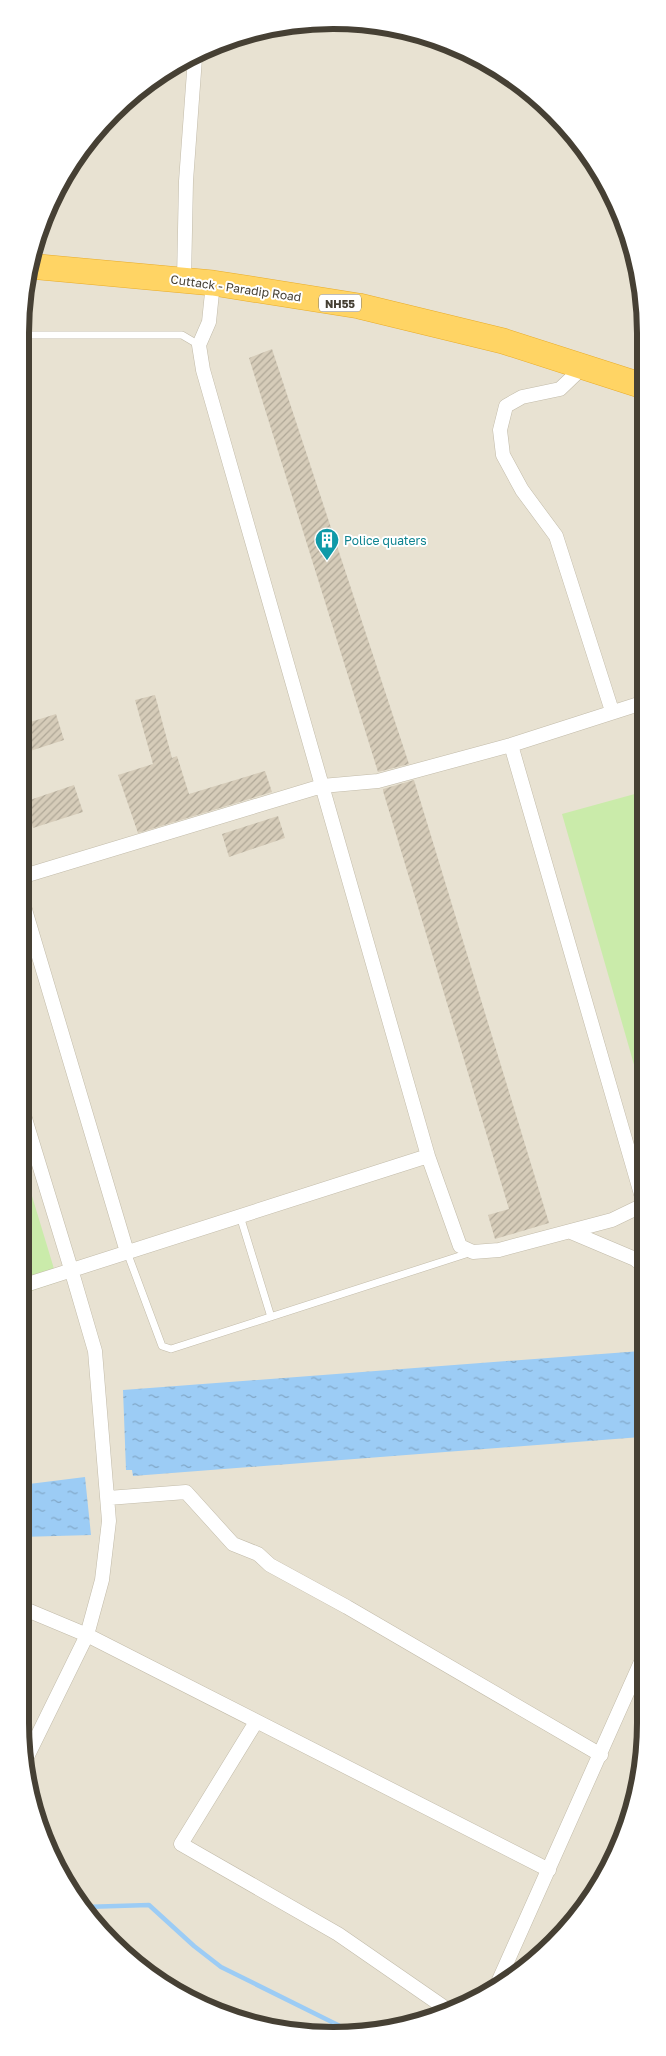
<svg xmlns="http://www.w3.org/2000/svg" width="666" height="2056" font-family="'Golos Text',sans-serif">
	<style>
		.residential { fill: #e8e2d2 }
		.park { fill: #caebaa }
		.water { fill: url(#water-ripples) }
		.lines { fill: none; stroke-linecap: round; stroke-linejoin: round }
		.stream { stroke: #9cccf5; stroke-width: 4.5 }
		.building { fill: url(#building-hatch) }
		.lane-casing { stroke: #c2bba9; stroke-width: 8 }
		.street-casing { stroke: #c2bba9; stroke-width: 15 }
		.highway-casing { stroke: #e8ac2a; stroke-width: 26 }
		.lane { stroke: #fff; stroke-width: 7 }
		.street { stroke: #fff; stroke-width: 14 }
		.highway { stroke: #ffd464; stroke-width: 25 }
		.labels { text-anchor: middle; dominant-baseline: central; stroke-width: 4; stroke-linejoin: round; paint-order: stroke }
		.shield { fill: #fff; stroke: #7e7971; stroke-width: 1 }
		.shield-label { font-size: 11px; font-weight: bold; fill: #464034 }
		.street-label { font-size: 12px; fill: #464034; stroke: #fff }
		.culture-label { font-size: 12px; fill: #0d838f; stroke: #fff; text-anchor: start }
		.rim { fill: none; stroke: #464034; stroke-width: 6 }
	</style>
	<defs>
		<pattern id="water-ripples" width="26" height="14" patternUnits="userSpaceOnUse" patternTransform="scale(1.25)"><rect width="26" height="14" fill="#9cccf5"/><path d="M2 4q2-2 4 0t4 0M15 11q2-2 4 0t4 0" fill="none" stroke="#81a7c7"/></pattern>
		<pattern id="building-hatch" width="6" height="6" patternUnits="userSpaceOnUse" patternTransform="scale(1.25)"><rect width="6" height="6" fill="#d6ccb9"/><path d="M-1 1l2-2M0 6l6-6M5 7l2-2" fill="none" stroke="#afa797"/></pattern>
	</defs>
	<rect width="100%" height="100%" fill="#f3f0e4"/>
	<!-- residential -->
	<path class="residential" d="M272,26H394L489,62L568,126L614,195L643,292L640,1784L593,1897L507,1983L414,2025L292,2033L194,2004L98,1930L44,1843L20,1723L26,272L73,159L159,73Z"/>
	<!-- park -->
	<path class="park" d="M642,792L641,1089L562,814Z
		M22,1163L58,1282L22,1294Z"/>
	<!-- water -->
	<path class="water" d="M641,1351V1437L133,1476L132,1470H126L123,1390Z
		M85,1477L91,1535L21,1537V1485Z"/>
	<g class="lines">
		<!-- stream -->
		<path class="stream" d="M84,1907L149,1905L194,1946L221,1967L348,2030"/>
	</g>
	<!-- building -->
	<path class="building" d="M272,349L409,764L378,772L249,358Z
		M155,695L172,758L177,756L189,794L265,771L272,792L138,833L118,775L153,764L135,700Z
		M56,714L64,740L24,753V724Z
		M414,780L549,1223L495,1239L488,1215L509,1209L383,791V789Z
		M74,785L83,812L33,828L24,802Z
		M278,816L285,838L229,857L222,834Z"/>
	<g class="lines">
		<defs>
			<path id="lane" d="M26,335H182L199,345
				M240,1216L271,1317
				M127,1252L162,1346L171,1349L472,1252"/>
			<path id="street" d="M184,280L186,181L195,58
				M213,283L209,322L199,345L203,370L428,1156L460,1246L473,1252L499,1250L612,1220L641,1206
				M584,366L560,389L522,397L506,406L500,430L503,455L522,490L556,536L612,711
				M511,745L641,1194
				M24,876L322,786L378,781L511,745L642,703
				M23,903L127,1252
				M23,1112L71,1269L95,1351L109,1521L102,1580L87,1635L27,1757
				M571,1232L635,1259L641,1264
				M22,1286L428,1156
				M108,1498L186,1492L233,1544L258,1554L270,1565L347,1607L601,1755
				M20,1607L87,1635L549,1870
				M256,1722L181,1844L338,1934L448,2010
				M495,1989L640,1664"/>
			<path id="highway" d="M29,266L213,283L359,306L503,341L643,386"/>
		</defs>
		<!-- lane casing -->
		<use href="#lane" class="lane-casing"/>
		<!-- street casing -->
		<use href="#street" class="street-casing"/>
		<!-- highway casing -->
		<use href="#highway" class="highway-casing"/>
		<!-- lane -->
		<use href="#lane" class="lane"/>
		<!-- street -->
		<use href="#street" class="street"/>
		<!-- highway -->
		<use href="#highway" class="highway"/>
	</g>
	<!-- icons -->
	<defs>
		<symbol id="building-pin" viewBox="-11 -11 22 30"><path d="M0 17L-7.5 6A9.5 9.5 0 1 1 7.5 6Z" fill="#0f9aa8" stroke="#fff"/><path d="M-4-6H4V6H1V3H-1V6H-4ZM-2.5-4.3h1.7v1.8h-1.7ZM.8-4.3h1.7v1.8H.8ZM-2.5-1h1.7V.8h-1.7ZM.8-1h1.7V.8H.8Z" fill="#fff"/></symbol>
	</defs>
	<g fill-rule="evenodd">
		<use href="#building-pin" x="313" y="526" width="28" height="38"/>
	</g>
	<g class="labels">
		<!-- shield labels -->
		<rect class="shield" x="319" y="294.5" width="42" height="17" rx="4"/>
		<g class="shield-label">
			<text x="340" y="303">NH55</text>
		</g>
		<!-- street labels -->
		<g class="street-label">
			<text transform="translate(236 288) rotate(8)">Cuttack - Paradip Road</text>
		</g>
		<!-- culture labels -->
		<g class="culture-label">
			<text x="344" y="540">Police quaters</text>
		</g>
	</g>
	<!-- crop -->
	<path d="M0 0H666V2056H0ZM333 29H333A304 304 0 0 1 637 333V1723A304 304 0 0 1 333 2027H333A304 304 0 0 1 29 1723V333A304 304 0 0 1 333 29Z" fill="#fff" fill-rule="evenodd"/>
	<path class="rim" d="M333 29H333A304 304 0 0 1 637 333V1723A304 304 0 0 1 333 2027H333A304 304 0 0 1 29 1723V333A304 304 0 0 1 333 29Z"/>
</svg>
